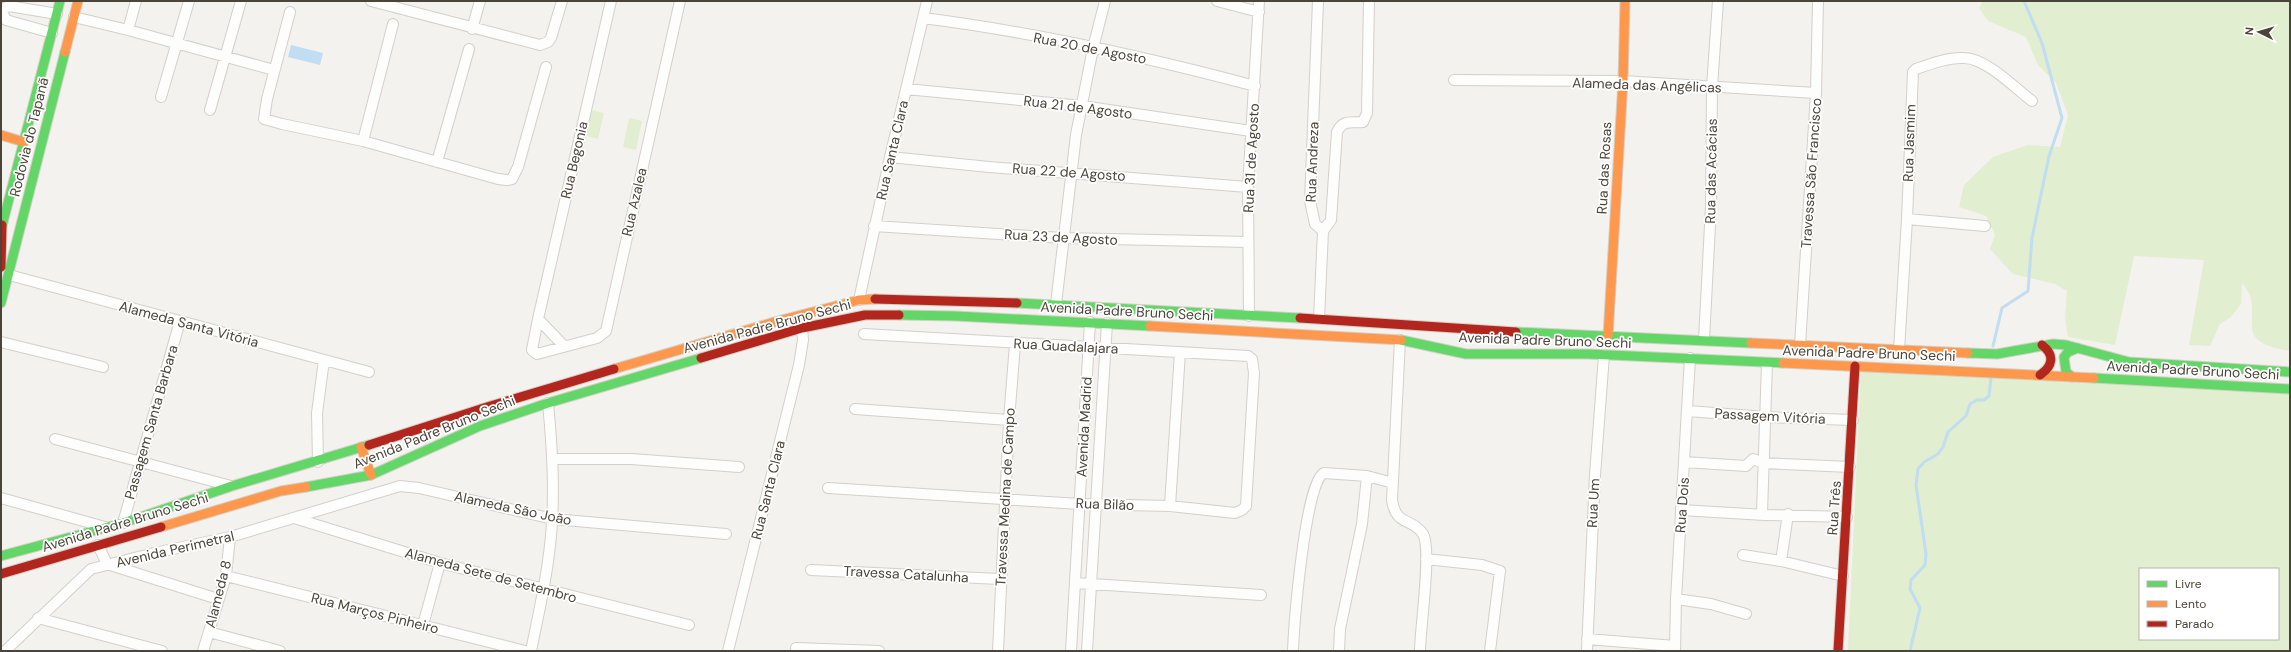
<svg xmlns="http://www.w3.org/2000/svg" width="2291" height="652" font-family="'DM Sans',sans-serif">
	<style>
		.green { fill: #e1eecf; fill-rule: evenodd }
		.water { fill: #c0ddf1 }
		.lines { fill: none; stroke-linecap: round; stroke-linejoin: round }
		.stream { stroke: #c0ddf1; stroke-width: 3 }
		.street-casing { stroke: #d2d0cb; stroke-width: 12 }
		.fast-casing { stroke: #d3cfc5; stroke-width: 11 }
		.slow-casing { stroke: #d3cfc5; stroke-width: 11 }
		.jam-casing { stroke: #d3cfc5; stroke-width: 11 }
		.street { stroke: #fdfdfc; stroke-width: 10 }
		.fast { stroke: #63d668; stroke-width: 9 }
		.slow { stroke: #ff974d; stroke-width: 9 }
		.jam { stroke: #b3261e; stroke-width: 9 }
		.labels { text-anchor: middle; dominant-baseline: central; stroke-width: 3.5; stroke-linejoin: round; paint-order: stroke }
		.street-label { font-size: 14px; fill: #4b4439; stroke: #fff }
	</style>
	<rect width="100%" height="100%" fill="#f4f2ee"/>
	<!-- green -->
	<path class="green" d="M1983,1H2290V351C2224,340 2270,315 2242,283L2241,304L2231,317L2220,324L2210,346L2189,345L2204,260L2134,256L2115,345L2068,337L2065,317L2067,291L2055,284L2013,274L1990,249L1995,235L1986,216L1959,207L1964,185L1993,157L2028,145L2060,147L2068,115L2056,83L2038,65L2026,37L1988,21L1979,8Z
		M592,110L604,113L598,139L586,136Z
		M629,118L642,121L636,150L623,147Z
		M1861,368L2290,393V651H1848ZM2140,569H2278V639H2140Z"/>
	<!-- water -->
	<path class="water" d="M291,45L323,53L320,65L288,57Z"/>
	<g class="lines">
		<!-- stream -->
		<path class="stream" d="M1993,346L2002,308L2028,291L2032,238L2049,156L2062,118L2042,43L2024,1
			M1910,651L1920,608L1910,589L1911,580L1925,565L1926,554L1916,485L1918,469L1924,462L1938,454L1943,447L1948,432L1966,416L1970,404L1977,400H1984L1989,396L1991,378"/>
		<defs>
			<path id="street" d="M371,1L540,45L548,42L551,38L562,1
				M611,1L538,319L532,350L537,354L597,338L606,331L680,1
				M1217,1L1259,12
				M1318,1L1310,201L1315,224L1323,231
				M1,10L6,20L52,33
				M1,10L9,6L57,14
				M290,12L267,99L264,119L282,124L363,141L498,179L507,180L512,179L518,167L546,67
				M74,17L128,30L274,70
				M923,18C1034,32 1146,57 1255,86
				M472,29L480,1
				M128,30L136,1
				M1454,80L1623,81L1816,93
				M906,89L1082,106L1251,131
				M161,97L189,1
				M210,110L241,1
				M363,141L393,24
				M890,157L989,167L1248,187
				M437,162L469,49
				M1907,219L1985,226
				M874,226L1063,238L1248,242
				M1323,231L1331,220L1337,132C1343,119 1351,123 1363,122L1367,113L1369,1
				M9,275L369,372
				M859,300L890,157L927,1
				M1056,304L1076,135L1093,48L1105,1
				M1249,316L1248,187L1259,1
				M538,319L564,346
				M1319,319L1323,231
				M1400,340L1392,500C1396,527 1412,517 1423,534C1432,549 1420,629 1420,651
				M1704,340L1711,206L1712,87L1718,1
				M1,342L103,367
				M1800,345L1816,93L1818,1
				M1899,350L1907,219L1913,72L1916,69C1930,64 1949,57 1964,58C1986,58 2015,88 2032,101
				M1767,363L1762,513L1765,515L1847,517
				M855,409L1009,420
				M1688,411L1766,417L1853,420
				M55,439L231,486
				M553,459H631L739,467
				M318,462L317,413L324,360
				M1684,462L1746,466L1753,459L1763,463L1850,467
				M828,488L1080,504L1170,506L1235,513L1242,510L1246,506L1254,373L1252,359L1248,356L864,334
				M1,498L105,527
				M1170,506L1180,352
				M1681,510L1765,515
				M294,518L440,563L689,625
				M123,523L180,321
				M98,545L107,564L218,599
				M1743,555L1781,561L1843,576
				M1426,559L1482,565L1500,571L1490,651
				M1781,561L1788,514
				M811,570L1000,579
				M226,576L525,651
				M1076,583L1261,595
				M1676,599L1711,604L1746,614
				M38,618L162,651
				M423,625L440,563
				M209,632L280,651
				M1587,639L1675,646
				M796,648L879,651
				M5,651L91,569L154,553L230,537L400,486L419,488L553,519L726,534
				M203,651L226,576L230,537
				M531,651C537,621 544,591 548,561C556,508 553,456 548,403
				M728,651L799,365L803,340L802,328
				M998,651L1009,420L1015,344
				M1071,651L1090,322
				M1087,651L1107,323
				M1293,651C1294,626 1305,481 1324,473L1367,476L1393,483
				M1339,651L1340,629L1362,524L1367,476
				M1587,651L1595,475L1604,355
				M1675,651L1676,599L1690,358"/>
			<path id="fast" d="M1,230L60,1
				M1,303L65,52
				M1017,303L1300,318
				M899,315L955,316L1150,326
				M1516,332L1751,343
				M1401,340L1466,354H1588L1783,363
				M1968,353L1997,354L2053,344L2066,345L2129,362L2290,372
				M2072,377L2066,372L2064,357L2068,352L2078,348
				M2094,378L2290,389
				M306,487L371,475L480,426L548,403L701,358
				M1,556L123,523L232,486L369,445"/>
			<path id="slow" d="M65,52L78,1
				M1,135L24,142
				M1150,326L1401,340
				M1608,336L1623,81L1625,1
				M1751,343L1968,353
				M1783,363L2094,378
				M614,369L778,321L859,300L875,299
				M361,447L371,475
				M161,527L281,491L306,487"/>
			<path id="jam" d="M1,267L2,225
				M875,299L1017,303
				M1300,318L1516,332
				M701,358L802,328L865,315H899
				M2040,375C2053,366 2055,355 2042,345
				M369,445L487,407L614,369
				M1,574L161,527
				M1838,651L1855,366"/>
		</defs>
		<!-- street casing -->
		<use href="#street" class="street-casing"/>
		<!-- fast casing -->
		<use href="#fast" class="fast-casing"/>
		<!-- slow casing -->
		<use href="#slow" class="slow-casing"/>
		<!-- jam casing -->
		<use href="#jam" class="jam-casing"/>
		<!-- street -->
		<use href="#street" class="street"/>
		<!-- fast -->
		<use href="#fast" class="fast"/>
		<!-- slow -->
		<use href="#slow" class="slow"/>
		<!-- jam -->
		<use href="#jam" class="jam"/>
	</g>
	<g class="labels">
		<!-- street labels -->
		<g class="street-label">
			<text transform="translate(1090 48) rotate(11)">Rua 20 de Agosto</text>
			<text transform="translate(1647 85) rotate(2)">Alameda das Angélicas</text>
			<text transform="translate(1078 107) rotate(7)">Rua 21 de Agosto</text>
			<text transform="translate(29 137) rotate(-76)">Rodovia do Tapanã</text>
			<text transform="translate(1909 143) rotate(-88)">Rua Jasmim</text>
			<text transform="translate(892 150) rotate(-77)">Rua Santa Clara</text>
			<text transform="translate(1251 158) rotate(-87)">Rua 31 de Agosto</text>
			<text transform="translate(574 160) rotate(-77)">Rua Begonia</text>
			<text transform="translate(1312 162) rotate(-88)">Rua Andreza</text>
			<text transform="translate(1604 168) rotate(-87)">Rua das Rosas</text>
			<text transform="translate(1711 171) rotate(-89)">Rua das Acácias</text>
			<text transform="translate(1069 172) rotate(4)">Rua 22 de Agosto</text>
			<text transform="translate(1811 173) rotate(-86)">Travessa São Francisco</text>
			<text transform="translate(634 202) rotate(-77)">Rua Azalea</text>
			<text transform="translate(1061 237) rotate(3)">Rua 23 de Agosto</text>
			<text transform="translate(1127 311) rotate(3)">Avenida Padre Bruno Sechi</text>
			<text transform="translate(189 324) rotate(15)">Alameda Santa Vitória</text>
			<text transform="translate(767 326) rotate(-15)">Avenida Padre Bruno Sechi</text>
			<text transform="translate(1545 340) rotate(2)">Avenida Padre Bruno Sechi</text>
			<text transform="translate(1066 346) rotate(3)">Rua Guadalajara</text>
			<text transform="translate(1869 353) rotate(2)">Avenida Padre Bruno Sechi</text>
			<text transform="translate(2193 370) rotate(3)">Avenida Padre Bruno Sechi</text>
			<text transform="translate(1770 416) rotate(3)">Passagem Vitória</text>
			<text transform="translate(151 422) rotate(-74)">Passagem Santa Barbara</text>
			<text transform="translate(1084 427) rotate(-87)">Avenida Madrid</text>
			<text transform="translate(434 432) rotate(-22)">Avenida Padre Bruno Sechi</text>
			<text transform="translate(768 490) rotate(-76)">Rua Santa Clara</text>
			<text transform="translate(1005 497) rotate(-87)">Travessa Medina de Campo</text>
			<text transform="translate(1593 503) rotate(-87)">Rua Um</text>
			<text transform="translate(1105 504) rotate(2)">Rua Bilão</text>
			<text transform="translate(1682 505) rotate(-86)">Rua Dois</text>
			<text transform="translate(513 508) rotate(12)">Alameda São João</text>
			<text transform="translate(1834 508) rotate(-86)">Rua Três</text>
			<text transform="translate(125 522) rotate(-17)">Avenida Padre Bruno Sechi</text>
			<text transform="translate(175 549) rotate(-13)">Avenida Perimetral</text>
			<text transform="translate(906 574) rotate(3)">Travessa Catalunha</text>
			<text transform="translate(491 575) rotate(15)">Alameda Sete de Setembro</text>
			<text transform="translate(218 594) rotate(-76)">Alameda 8</text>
			<text transform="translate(375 613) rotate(14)">Rua Marços Pinheiro</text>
		</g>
	</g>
	<!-- border -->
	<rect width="2291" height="652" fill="none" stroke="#4b4439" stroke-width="4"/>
	<!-- legend -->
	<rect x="2139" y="568" width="140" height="72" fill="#ffffff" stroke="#b7b4b0"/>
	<rect x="2147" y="581" width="20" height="6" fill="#63d668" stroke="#b7b4b0"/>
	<text x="2175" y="588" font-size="12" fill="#4b4439">Livre</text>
	<rect x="2147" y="601" width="20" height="6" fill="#ff974d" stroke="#b7b4b0"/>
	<text x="2175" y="608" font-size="12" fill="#4b4439">Lento</text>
	<rect x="2147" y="621" width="20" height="6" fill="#b3261e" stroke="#b7b4b0"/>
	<text x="2175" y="628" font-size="12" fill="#4b4439">Parado</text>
	<!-- north arrow -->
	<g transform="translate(2259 32) rotate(275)" stroke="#ffffff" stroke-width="3" paint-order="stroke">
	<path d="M0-3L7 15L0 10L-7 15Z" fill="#4b4439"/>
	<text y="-6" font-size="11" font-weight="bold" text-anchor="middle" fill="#4b4439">N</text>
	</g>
</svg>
